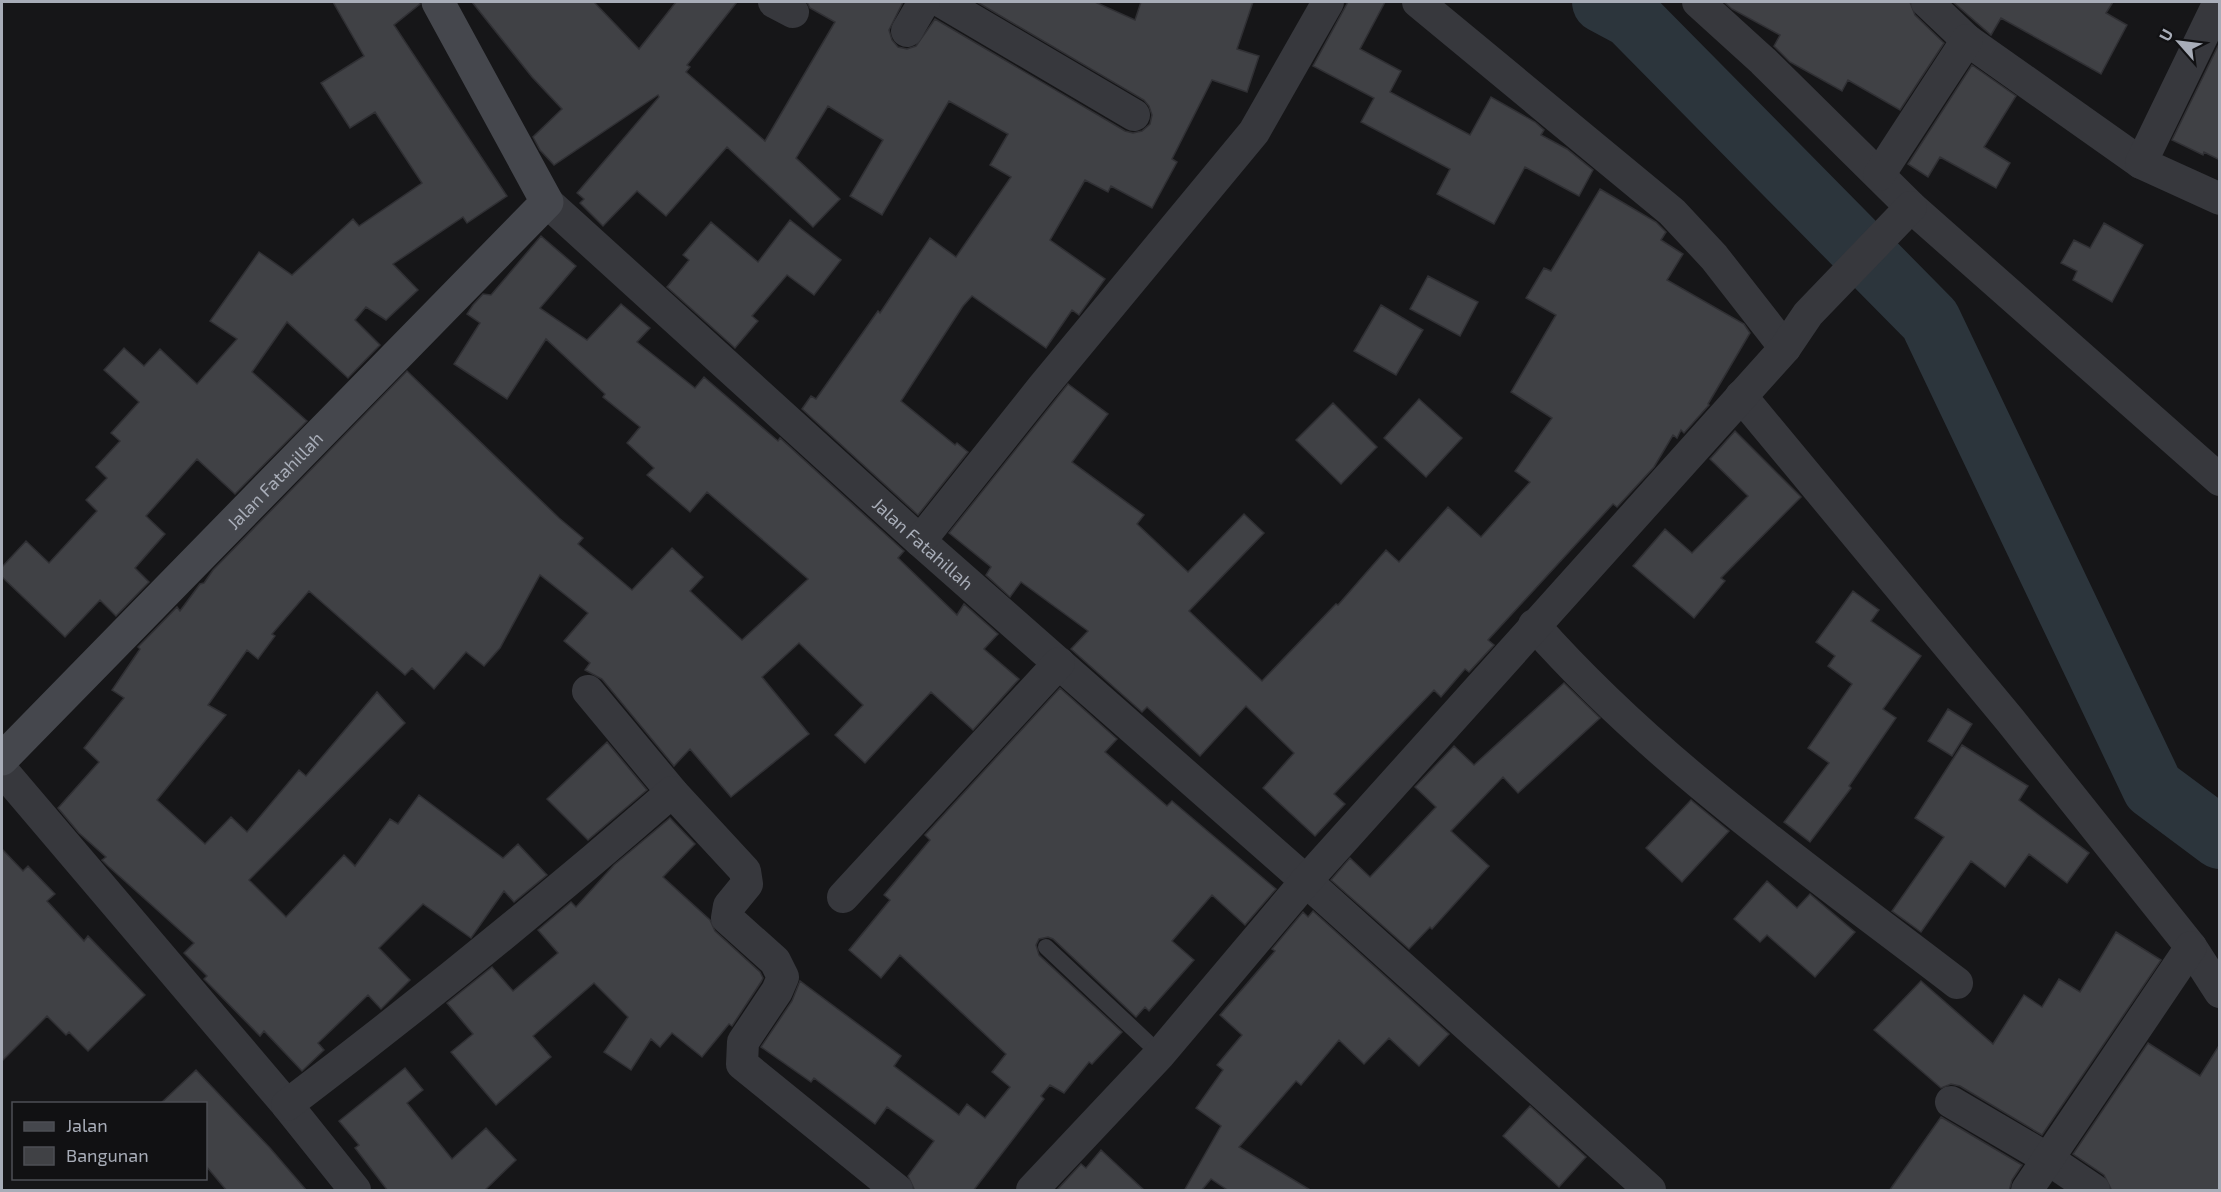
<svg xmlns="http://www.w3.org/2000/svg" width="2221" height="1192" font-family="'Exo 2',sans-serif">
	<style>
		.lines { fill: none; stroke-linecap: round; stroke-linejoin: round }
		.river { stroke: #2c353c; stroke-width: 62 }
		.building { fill: #404145; stroke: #303034; stroke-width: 1.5 }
		.lane { stroke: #37383d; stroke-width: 16 }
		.street { stroke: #37383d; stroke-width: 32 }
		.secondary { stroke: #45474d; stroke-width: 33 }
		.labels { text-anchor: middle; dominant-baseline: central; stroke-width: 4.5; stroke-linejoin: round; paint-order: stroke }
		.street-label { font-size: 18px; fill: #a8adb8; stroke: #111113 }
	</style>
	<rect width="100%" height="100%" fill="#161618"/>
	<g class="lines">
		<!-- river -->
		<path class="river" d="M1603,2L1631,17L1930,320L2153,788L2220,838"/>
	</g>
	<!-- building -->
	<path class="building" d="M333,2H419L420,4L394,25L507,196L467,223L463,217L393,264L418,290L386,320L366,307L355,320L380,345L348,378L287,322L252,372L307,421L235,494L197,459L146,516L165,534L135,568L149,582L116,616L100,600L65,637L2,577V567L26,541L49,563L97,511L86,500L107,478L96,467L120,441L111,433L139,402L104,370L124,348L144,366L160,349L197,384L237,339L210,321L259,252L292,275L353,219L359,226L422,183L375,112L350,128L321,83L364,56Z
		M472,2H594L639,49L676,2H737L687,65L690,67L686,72L765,141L835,22L810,8L807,2H903L889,30L892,40L898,47L907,49L916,46L935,19L1125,131L1133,133L1142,131L1150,124L1152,115L1149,106L1144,100L977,2H1095L1135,20L1141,2H1253L1237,49L1259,56L1247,92L1212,80L1172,159L1177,162L1152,208L1111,186L1108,192L1085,180L1050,240L1105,279L1079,315L1072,310L1046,348L972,296L963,306L901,401L955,445L957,443L968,452L918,515L802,409L811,396L816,399L878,311L880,313L930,238L956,257L1011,177L990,165L1008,134L949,101L882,215L850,196L883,140L828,106L796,158L840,199L813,227L727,147L666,216L637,191L603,226L580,203L584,199L577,193L659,97L658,95L554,165L540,150L533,137L562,109L532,77Z
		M1348,2H1385L1360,49L1401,71L1390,92L1470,135L1491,97L1535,122L1544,130L1541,135L1567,149L1593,170L1579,196L1525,167L1494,224L1437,194L1450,169L1361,122L1374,98L1313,66Z
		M1724,2H1910L1915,15L1944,43L1900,110L1848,80L1842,91L1790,62L1774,46L1780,35L1732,9Z
		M1953,2H2113L2106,13L2127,25L2101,74L2001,18L1991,35Z
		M2220,42V160L2204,152L2203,155L2172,140Z
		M1972,65L2016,96L1984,147L2010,163L1996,188L1940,157L1928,177L1908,164Z
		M1600,189L1656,222L1666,232L1661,240L1683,254L1667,280L1744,324L1750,333L1708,404L1709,405L1684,433L1681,430L1677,438L1673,435L1654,467L1617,507L1613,504L1488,640L1494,645L1469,672L1465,669L1441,697L1434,690L1334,794L1345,804L1315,836L1263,788L1294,753L1246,706L1200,756L1147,707L1142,712L1071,649L1088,631L1021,582L1010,597L986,575L991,567L949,533L1068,384L1108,414L1072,462L1144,515L1137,524L1188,572L1244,514L1264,533L1189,611L1262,681L1336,604L1338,605L1386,550L1399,562L1448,507L1481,537L1530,482L1515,471L1552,418L1511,392L1556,315L1526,298L1544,268L1551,271Z
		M790,220L841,260L814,295L787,275L752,316L758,321L735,348L667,287L689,260L683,255L711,222L758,262Z
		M2104,223L2143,245L2112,302L2073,280L2077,271L2061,263L2074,240L2090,248Z
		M541,236L576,266L540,308L587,340L621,304L650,328L637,342L695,388L704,377L778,441L780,438L904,551L898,558L957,615L964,604L989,626L998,634L984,649L1019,679L973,730L931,692L865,763L835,735L863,705L799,643L762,677L809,734L731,797L690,749L674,766L602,679L585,670L590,663L564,641L588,613L540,575L500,648L484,666L466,652L434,689L412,668L405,675L309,591L272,634L275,636L258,659L247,650L208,705L226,715L157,800L205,844L231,817L247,832L299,770L306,776L377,692L405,723L249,880L286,917L344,855L355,866L390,819L398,824L419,795L503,858L518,844L547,875L514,902L504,891L471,938L423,904L379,948L410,980L381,1009L368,995L318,1043L324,1050L302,1071L264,1031L260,1036L204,979L207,976L184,953L194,943L108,866L102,860L106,857L79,833L58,808L99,762L84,748L124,698L112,690L140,649L138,647L177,607L180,611L200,584L204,583L213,570L407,371L559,518L583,538L578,544L632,590L672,548L703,577L690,591L742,640L808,579L707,492L690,512L647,475L654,468L627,443L640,427L603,397L605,394L546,339L507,399L454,364L480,323L467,314L473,305L483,294L491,295Z
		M1428,276L1478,302L1460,336L1410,309Z
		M1381,305L1423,330L1396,375L1354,351Z
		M1419,399L1462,438L1426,477L1384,438Z
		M1333,403L1377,447L1341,484L1296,440Z
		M1735,431L1801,497L1721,578L1725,581L1694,618L1633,566L1665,529L1692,553L1748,496L1710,459Z
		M1853,591L1879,610L1871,621L1921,656L1883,709L1896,718L1849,786L1851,788L1810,842L1784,822L1829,763L1808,748L1852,684L1828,666L1835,656L1816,642Z
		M1564,683L1600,718L1518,793L1503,777L1451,831L1489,866L1432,929L1430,927L1409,949L1331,880L1350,858L1370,877L1436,807L1415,787L1454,746L1474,765Z
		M1060,688L1117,739L1105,752L1167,806L1172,801L1276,889L1245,925L1212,895L1172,941L1194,960L1149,1011L1145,1007L1136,1017L1053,939L1048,937L1039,939L1036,945L1039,955L1122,1032L1092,1064L1089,1062L1064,1093L1050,1085L1041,1096L1044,1099L973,1191H915L908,1176L934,1141L887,1107L875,1124L814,1078L811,1082L761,1047L792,1001L800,981L901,1056L894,1066L959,1115L967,1104L985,1118L1010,1087L992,1072L1006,1054L900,955L881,978L849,950L890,900L884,895L930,840L925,835Z
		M1948,709L1972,724L1952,756L1928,741Z
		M607,742L647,790L588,840L547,799Z
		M1962,745L2028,786L2019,800L2089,853L2067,883L2029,854L2005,887L1971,861L1921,932L1892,911L1944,837L1915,818Z
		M1691,800L1729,831L1682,882L1646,848Z
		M670,818L695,844L663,877L710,920L715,931L760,972L763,978L761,982L732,1026L729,1024L702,1057L672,1033L660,1047L651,1039L631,1070L604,1052L628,1017L594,983L533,1036L551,1057L496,1105L451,1052L473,1034L447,1003L492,967L513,991L558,953L538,930L571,902L576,907L614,865Z
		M2,849L23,871L28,866L55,894L47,901L84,941L88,936L145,995L88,1051L69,1032L66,1035L47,1016L2,1061Z
		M1767,881L1797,908L1810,894L1855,932L1815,977L1767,935L1760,942L1734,919Z
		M1313,911L1449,1034L1419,1066L1389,1038L1364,1064L1339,1040L1301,1085L1296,1081L1239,1147L1312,1191H1229L1211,1179L1201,1191H1184L1221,1126L1196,1108L1223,1070L1217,1065L1242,1035L1220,1015L1275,951L1272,949L1303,912L1308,917Z
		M2116,932L2161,960L2042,1135L1960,1086L1951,1084L1941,1088L1874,1030L1921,981L1993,1044L2024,995L2042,1007L2059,979L2080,992Z
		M2148,1043L2200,1076L2220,1044V1191H2112L2104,1175L2073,1154Z
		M405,1068L423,1090L407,1103L452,1159L486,1128L516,1160L484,1191H388L355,1148L359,1145L339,1121Z
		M196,1070L270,1148L307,1191H227L206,1166V1104H160Z
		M1530,1106L1586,1157L1559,1187L1503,1136Z
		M1941,1117L2022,1165L2012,1180L2009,1191H1889Z
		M1101,1150L1145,1191H1056L1081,1164L1086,1168Z"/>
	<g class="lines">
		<!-- lane -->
		<path class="lane" d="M1046,947L1160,1054"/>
		<!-- street -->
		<g class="street">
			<path d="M774,2L793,12"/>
			<path d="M942,2L1134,115"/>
			<path d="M1418,2L1672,212L1714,257L1785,348"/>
			<path d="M1698,2L1763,61L1911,207L2220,480"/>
			<path d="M1927,2L1967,40L2141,163"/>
			<path d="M2219,2L2141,163L2220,199"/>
			<path d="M907,31L924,2"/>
			<path d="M1879,175L1967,40"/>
			<path id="s1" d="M547,202L920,541L1306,881L1650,1190"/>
			<path d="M1741,396L2010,720L2191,947L2220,992"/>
			<path d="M920,541L1042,388L1254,132L1328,2"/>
			<path d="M1534,625C1657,764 1810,870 1957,983"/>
			<path d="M588,691L672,792"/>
			<path d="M2,770L287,1105L355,1190"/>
			<path d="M843,897L1059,663"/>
			<path d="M1951,1102L2048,1159L2094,1190"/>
			<path d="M287,1105C419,1005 547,901 672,792L745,871L747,884L729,906L727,918L775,961L783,977L777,991L743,1042L742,1064L897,1190"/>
			<path d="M1032,1190L1160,1054L1306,881L1785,348L1808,314L1911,207"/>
			<path d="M2027,1190L2191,947"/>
		</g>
		<!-- secondary -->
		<path class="secondary" id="s2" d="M2,759L547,202L438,2"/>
	</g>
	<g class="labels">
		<!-- street labels -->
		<g class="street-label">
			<text stroke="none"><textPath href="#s2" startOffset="390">Jalan Fatahillah</textPath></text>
			<text stroke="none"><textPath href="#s1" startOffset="508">Jalan Fatahillah</textPath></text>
		</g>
	</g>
	<!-- border -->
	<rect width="2221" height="1192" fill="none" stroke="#a8adb8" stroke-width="6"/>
	<!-- legend -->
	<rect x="12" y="1102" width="195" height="78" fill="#111113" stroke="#4d4f55" stroke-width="1.5"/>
	<rect x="24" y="1122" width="30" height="9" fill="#45474d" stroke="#4d4f55" stroke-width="1.5"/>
	<text x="66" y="1132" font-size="18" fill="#a8adb8">Jalan</text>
	<rect x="24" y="1147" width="30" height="18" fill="#404145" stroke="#4d4f55" stroke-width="1.5"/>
	<text x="66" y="1162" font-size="18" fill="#a8adb8">Bangunan</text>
	<!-- north arrow -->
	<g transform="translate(2179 42) rotate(298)" stroke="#111113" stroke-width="4.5" paint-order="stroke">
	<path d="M0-4.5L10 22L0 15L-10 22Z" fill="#a8adb8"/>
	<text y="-9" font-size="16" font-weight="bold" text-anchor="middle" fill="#a8adb8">U</text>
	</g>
</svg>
